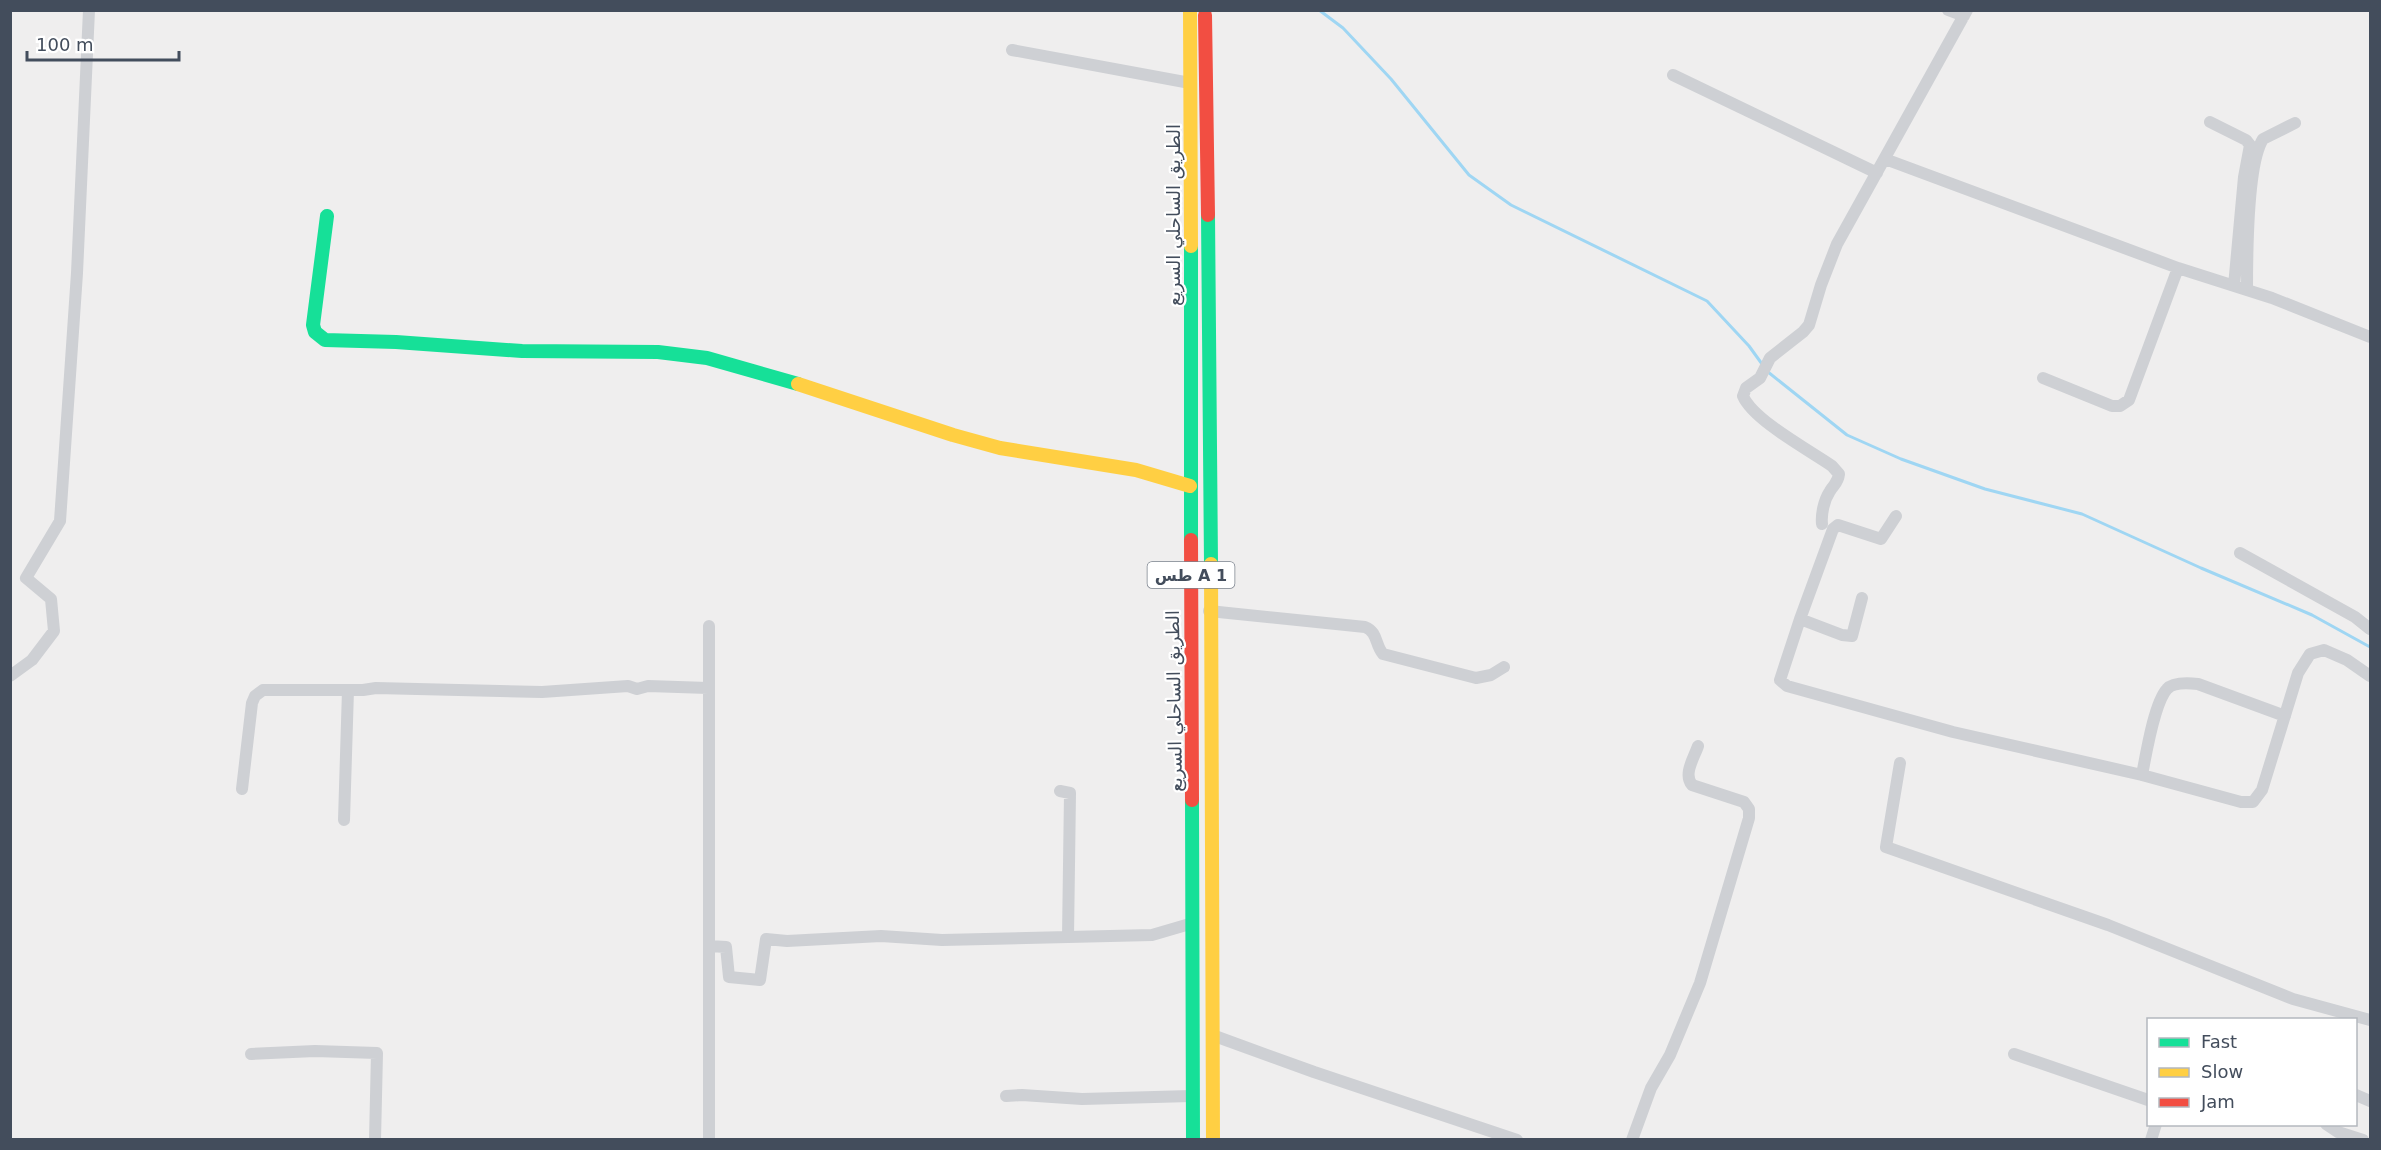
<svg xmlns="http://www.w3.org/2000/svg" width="2381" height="1150" font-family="'DejaVu Sans',Vazirmatn,sans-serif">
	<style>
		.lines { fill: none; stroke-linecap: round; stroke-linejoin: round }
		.stream { stroke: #9fd6f3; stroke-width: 3 }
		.street { stroke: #ced0d4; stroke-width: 12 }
		.fast { stroke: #16e098; stroke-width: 14 }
		.slow { stroke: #ffcf43; stroke-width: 14 }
		.jam { stroke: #f24e42; stroke-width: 14 }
		.labels { text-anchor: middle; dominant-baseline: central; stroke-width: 4.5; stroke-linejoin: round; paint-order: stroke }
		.shield { fill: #fff; stroke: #7b828d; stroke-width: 1.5 }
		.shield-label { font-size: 16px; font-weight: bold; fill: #434d5c }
		.street-label { font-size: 18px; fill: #434d5c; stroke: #fff }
	</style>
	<rect width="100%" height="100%" fill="#efeeee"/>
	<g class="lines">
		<!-- stream -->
		<path class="stream" d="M1319,10L1343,28L1391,79L1469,175L1511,205L1707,301L1749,346L1762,364
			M1768,372L1847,435L1901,459L1985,489L2082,514L2201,568L2312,615L2370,647"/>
		<!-- street -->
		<path class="street" d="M1948,10L1964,16
			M1012,50L1190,83
			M1673,75L1877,173
			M2210,122L2246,140L2250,145L2244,177L2234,286
			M1885,159L2178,268L2272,298L2370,337
			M2247,290C2247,258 2247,164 2263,139L2295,123
			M2043,378L2112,406H2120L2129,400L2178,268
			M1822,524C1821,514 1824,500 1830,491C1834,484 1838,483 1839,474L1832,466C1809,450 1753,420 1743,396L1746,388L1760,378L1770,358L1803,332L1809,325L1821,285L1837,244L1967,10
			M2240,553L2355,617L2370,629
			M1862,598L1852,636L1842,635L1800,619L1780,680L1787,686L1953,732L2142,775L2241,802H2253L2262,790L2298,673L2310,654L2324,650L2347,660L2370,676
			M1209,611L1365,627C1378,632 1375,645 1383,654L1476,678L1491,675L1504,667
			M1800,619L1833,529L1838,525L1881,539L1896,516
			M709,626V1140
			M10,676L32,660L54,631L51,599L26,578L60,521L77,273L89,10
			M1900,763L1886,847L2108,925L2293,999L2370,1020
			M2142,775C2146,755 2154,703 2167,689C2173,682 2189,683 2198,684L2285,716
			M242,789L252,703L255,696L263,690H363L376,688L542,692L628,686L637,689L648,686L708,688
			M1060,791L1070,793L1068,937L1152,935L1193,923
			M344,820L348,690
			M709,946L726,947L729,977L760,980L766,939L787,941L881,936L942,940L1068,937
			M1212,1035L1314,1072L1517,1140
			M251,1054L315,1051L377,1053L375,1140
			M2014,1054L2148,1100
			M2356,1095L2370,1101
			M1006,1096L1022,1095L1082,1099L1191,1096
			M2326,1124L2338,1132L2363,1140
			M1632,1140L1651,1088L1670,1055L1700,983L1749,818V809L1744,802L1692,785C1683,774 1694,758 1698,746
			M2151,1140L2156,1124"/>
		<!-- fast -->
		<path class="fast" d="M1208,215L1211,564
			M327,216L313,325L315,332L325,340L396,342L522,351L658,352L707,358L798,384
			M1191,246V540
			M1192,800L1193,1140"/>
		<!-- slow -->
		<path class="slow" d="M1190,10L1191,246
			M798,384L953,435L1000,448L1136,470L1190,486
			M1211,564L1213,1140"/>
		<!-- jam -->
		<path class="jam" d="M1205,15L1208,215
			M1191,540L1192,800"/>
	</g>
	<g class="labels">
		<!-- shield labels -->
		<rect class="shield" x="1147.5" y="562" width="87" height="26" rx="4.5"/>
		<g class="shield-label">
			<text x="1191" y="575">طس A 1</text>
		</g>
		<!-- street labels -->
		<g class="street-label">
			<text transform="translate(1173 215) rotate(-90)">الطريق الساحلي السريع</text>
			<text transform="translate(1174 701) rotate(-91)">الطريق الساحلي السريع</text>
		</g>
	</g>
	<!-- border -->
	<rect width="2381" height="1150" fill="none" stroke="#434d5c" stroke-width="24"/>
	<!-- legend -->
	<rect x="2147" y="1018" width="210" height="108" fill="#ffffff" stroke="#b4b8be" stroke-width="1.5"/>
	<rect x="2159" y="1038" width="30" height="9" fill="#16e098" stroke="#b4b8be" stroke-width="1.5"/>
	<text x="2201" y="1048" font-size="18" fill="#434d5c">Fast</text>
	<rect x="2159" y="1068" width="30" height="9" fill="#ffcf43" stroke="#b4b8be" stroke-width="1.5"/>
	<text x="2201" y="1078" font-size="18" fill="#434d5c">Slow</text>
	<rect x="2159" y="1098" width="30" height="9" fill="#f24e42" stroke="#b4b8be" stroke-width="1.5"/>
	<text x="2201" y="1108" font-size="18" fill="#434d5c">Jam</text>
	<!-- scale -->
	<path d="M27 51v9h152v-9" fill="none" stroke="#434d5c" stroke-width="3"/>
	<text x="36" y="51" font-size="18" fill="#434d5c" stroke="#ffffff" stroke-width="4.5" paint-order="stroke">100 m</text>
</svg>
